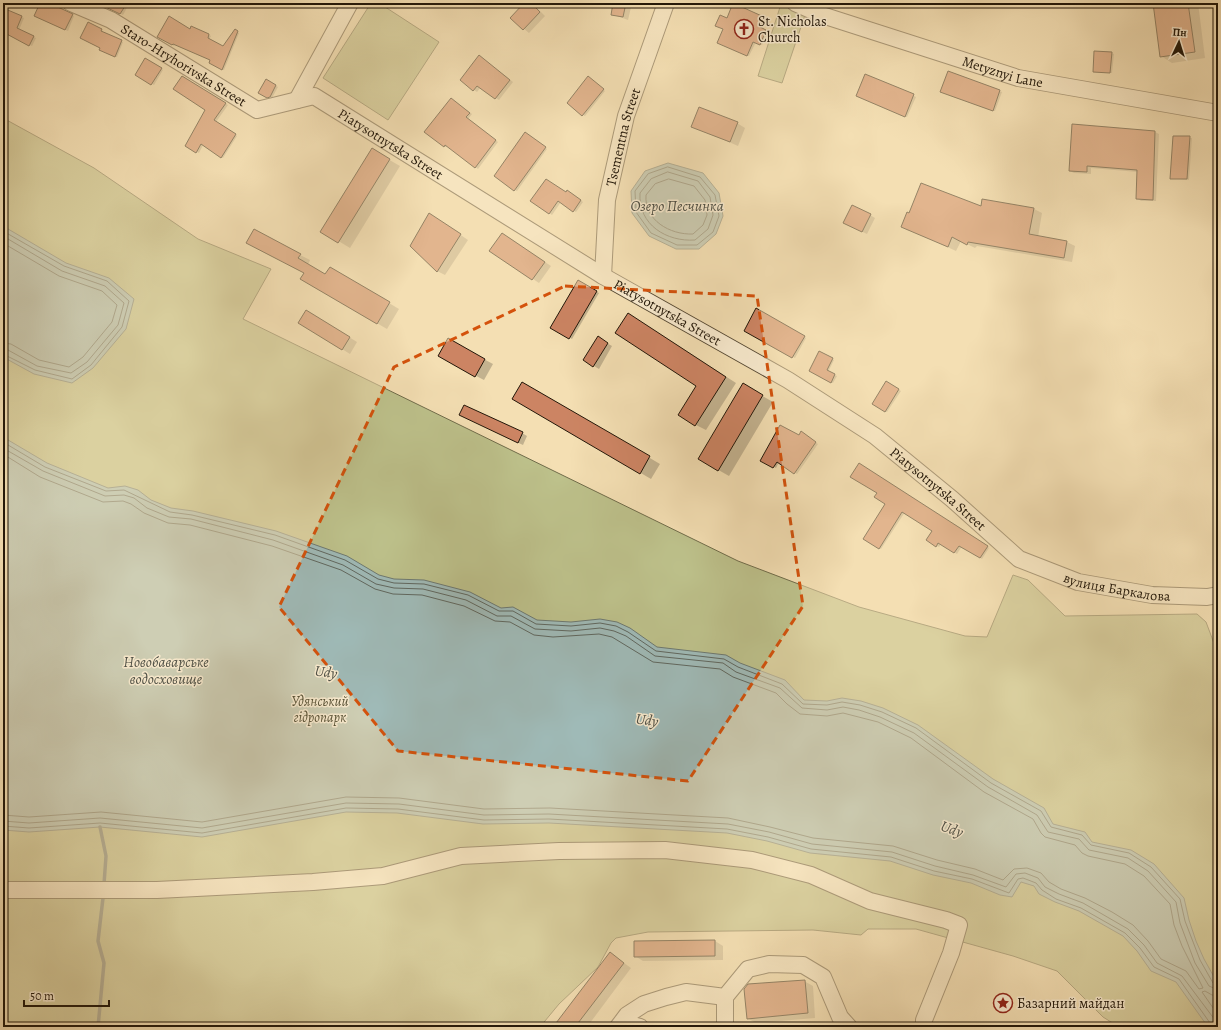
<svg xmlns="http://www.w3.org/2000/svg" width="1221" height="1030" font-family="Alegreya,serif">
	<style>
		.green { fill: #bdc18b; stroke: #706c4a }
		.water { fill: #9fbab7; stroke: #6d7971 }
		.shadow { fill: #0003 }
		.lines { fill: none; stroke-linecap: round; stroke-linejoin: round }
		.shore { stroke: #606860; stroke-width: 1 }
		.stream { stroke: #6d7971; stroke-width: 3.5 }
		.building { fill: #cc8463; stroke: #221709 }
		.minor-casing { stroke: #564934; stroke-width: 18 }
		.minor { stroke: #f8eace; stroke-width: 16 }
		.marked { fill: none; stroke: #d4520c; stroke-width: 3; stroke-dasharray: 8 5; stroke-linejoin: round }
		.labels { text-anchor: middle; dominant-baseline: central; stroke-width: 3; stroke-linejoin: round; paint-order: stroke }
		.poi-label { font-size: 14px; fill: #221709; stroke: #f8eace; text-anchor: start }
		.street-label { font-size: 14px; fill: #221709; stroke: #f8eace }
		.park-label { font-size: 14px; font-style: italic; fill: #585236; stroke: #f8eace }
		.water-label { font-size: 15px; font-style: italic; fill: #4e5046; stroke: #f8eace }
	</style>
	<rect width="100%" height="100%" fill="#f4dfb3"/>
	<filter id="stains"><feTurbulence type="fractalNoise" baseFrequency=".005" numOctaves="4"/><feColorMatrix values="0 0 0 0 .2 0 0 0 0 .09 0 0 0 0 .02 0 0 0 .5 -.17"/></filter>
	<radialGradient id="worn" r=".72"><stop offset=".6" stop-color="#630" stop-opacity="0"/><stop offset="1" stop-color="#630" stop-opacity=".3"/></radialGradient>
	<!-- green -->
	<path class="green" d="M371,3H379L439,42L388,120L323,78Z
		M781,4L805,15L782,83L758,76Z
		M3,118L94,168L198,239L271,269L243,319L738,561L859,607L965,636L987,637L1013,575L1028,580L1065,616L1197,614L1206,622L1218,654V1027H1119L1103,1017L1057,971L1013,956L916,929H868L861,935L813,930L648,932L616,938L611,943L598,967L559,1004L540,1027H3Z"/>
	<!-- water -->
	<path class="water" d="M668,163L703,173L719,193L723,216L716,234L699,249H676L649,236L632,213L631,191L645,171Z
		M3,226L66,263L109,278L134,299L126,329L93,368L72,383L34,374L3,357Z
		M3,437L47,463L108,488L125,486L138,490L151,500L171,508L193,511L276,531L347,556L379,575L394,579L424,580L470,592L501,608L513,607L537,620L571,622L600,619L617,622L630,628L657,647L726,655L740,663L785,680L804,700L827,701L842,698L861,701L883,708L918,725L993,779L1044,808L1053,824L1085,832L1092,842L1131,850L1154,864L1184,898L1189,920L1196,941L1204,959L1218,984V1027H1208L1176,982L1151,971L1137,951L1123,936L1079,911L1055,902L1039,894L1034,886L1021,882L1012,897L1000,895L971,883L933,875L890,861L810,853L767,841L727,833L549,823L483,824L397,813L346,812L202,837L100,827L29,832L3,830Z"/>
	<!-- shadow -->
	<path class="shadow" d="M3,3H6L4,9L24,18L19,30L36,38L32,46L3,32Z
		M41,3H47L74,16L68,31L38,17Z
		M97,3H127L129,4L123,15Z
		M144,3H154L151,8Z
		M526,3L533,4L545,16L529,33L511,18Z
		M615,3H632L628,20L612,14Z
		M857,3H869L868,8Z
		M1154,3H1198L1205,58L1172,63L1161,56Z
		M733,4L766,19L762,29L768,32L762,45L756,42L749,56L721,44L727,19Z
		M88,23L103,31L102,33L123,42L117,57L102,51Z
		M191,30L209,35L211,36L209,40L223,47L235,31L239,33L224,70L210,63L211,60L175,44L174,46L159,36Z
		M1111,53L1114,54L1112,73L1094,71Z
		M482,58L513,82L499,100L480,88L477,92L474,90Z
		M145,59L163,70L154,85L136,74Z
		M949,72L1002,92L995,111L944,93Z
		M866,75L916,97L907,117L860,97Z
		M182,77L228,105L216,122L237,136L223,158L203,145L199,153L187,146L207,110Z
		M590,79L605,91L585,116L583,115Z
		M266,80L278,87L272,98L260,93Z
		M453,100L472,114L468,119L498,142L478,169L448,145L446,147L444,146Z
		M737,123L745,128L738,146L693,126Z
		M1155,132L1159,134L1156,201H1141L1137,198L1138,172L1091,168V174L1074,173L1070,171Z
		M528,135L547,149L517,191L515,190Z
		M1174,137L1192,138L1189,180L1171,178Z
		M372,150L400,166L350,248L322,231Z
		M570,192L583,202L576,212L561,202L552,215L532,201Z
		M982,208L1034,209L1042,213L1038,237L1067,242L1075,246L1072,262L977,246L975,248L961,241L956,251L902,226Z
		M870,215L875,218L867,234L850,226Z
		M437,219L468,240L445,275L437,271Z
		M509,238L551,266L539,283L491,251Z
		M248,242L300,255L310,260L308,265L326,276L330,268L399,309L387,329L301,279L305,273Z
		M579,282L599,293L572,339L551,327Z
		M757,310L806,338L795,358L745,330Z
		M315,316L357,342L350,354L342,349Z
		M638,320L736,383L706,430L696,425L698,386Z
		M598,338L612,346L599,369L584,360Z
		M448,340L493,364L484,380L447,361Z
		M820,352L834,360L828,372L837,376L833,383L810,371Z
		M523,383L660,464L651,479L514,399Z
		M887,383L901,391L887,412L873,404Z
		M743,385L773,402L729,476L699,459Z
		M466,418L522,433L527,436L523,445Z
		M802,433L818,444L797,474L779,462L776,468L761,460L799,437Z
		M859,464L989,548L982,559L962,546L957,554L941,544L939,547L927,540L933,530L905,512L881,549L864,539L886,504Z
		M715,941L723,946V960L643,961L635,956Z
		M610,953L631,968L587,1027H554Z
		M804,981L813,986L815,1018L756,1023L747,1018Z"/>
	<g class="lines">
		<!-- shore -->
		<path class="shore" d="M668,167L700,177L715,195L719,216L713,232L697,245H677L651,233L636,212L635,191L648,174Z
			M668,172L698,181L710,197L713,215L708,229L695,240C667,242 638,225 640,193L651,179Z
			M669,179L694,186L705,200L707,215L703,225L693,234C670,235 644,220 646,195L655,184Z
			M3,231L64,266L107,281L129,301L122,327L91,365L72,379L35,370L3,354
			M3,236L62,271L105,286L124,303L118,325L87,362L71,373L37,366L8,350L3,349
			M3,243L59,276L102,291L117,305L112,322L83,357L69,367L39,360L11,344L3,343
			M3,442L45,467L106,491L124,490L170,512L192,515L275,535L345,560L378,579L394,583L424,584L468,595L499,611H513L536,624L571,626L600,623L616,626L628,632L656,651L724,659L738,667L782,684L803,704L827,705L842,702L860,705L882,712L916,728L991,783L1041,811L1051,827L1082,835L1091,845L1129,853L1151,867L1180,899L1185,921L1200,960L1213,983L1218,985
			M3,448L43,471L105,496L124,495L134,498L147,508L169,517L191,519L273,540L343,565L376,584L394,588L423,589L466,600L497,616H511L535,629L571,631L600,628L614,631L626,636L655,656L723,663L736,672L780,688L802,708L827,710L843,707L859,710L880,717L914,733L988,787L1037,815L1048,832L1079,839L1089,850L1128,858L1148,871L1176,902L1180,923L1195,963L1209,986L1218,990
			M3,454L40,477L103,502L123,501L131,504L144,513L168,523L190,525L272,546L341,570L375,589L393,594L422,595L464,606L495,621L510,622L534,635L553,637L599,634L612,637L653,662L720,669L733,677L776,693L787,704L800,714L827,716L843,713L878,722L911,738L984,792L1033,819L1041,833L1045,837L1075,845L1082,853L1088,856L1125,864L1144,876L1170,904L1174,925L1182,946L1203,988L1199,989L1186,971L1161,959L1148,941L1133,925L1112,912L1085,898L1061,889L1049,882L1041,873L1027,868L1014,869L1003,880L975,869L937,860L893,846L813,838L770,827L728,818L550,808L484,809L399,798L346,797L202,822L101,812L29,817L3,815
			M3,821L29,823L100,818L202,828L346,803L399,804L484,815L549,814L728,824L769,832L812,844L892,852L935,866L973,875L1006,887L1016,874L1025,873L1038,878L1045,887L1059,894L1083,903L1128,929L1144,945L1157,963L1182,976L1215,1020L1216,1027
			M3,826L29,828L100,823L202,833L346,808L398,809L484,820L549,819L727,829L768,837L811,849L891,857L934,871L972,879L1009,893L1018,879L1023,878L1036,883L1042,890L1056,899L1081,908L1125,933L1140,948L1154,967L1179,979L1210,1023L1211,1027
			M1218,996L1212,995L1205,991L1202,992L1218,1015"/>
		<!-- stream -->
		<path class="stream" d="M100,827L106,856L104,884
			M98,1027L104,963L98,941L103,898"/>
	</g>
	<!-- building -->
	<path class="building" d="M40,3H49L73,14L65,30L34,16Z
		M97,3H127L120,14Z
		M524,3H531L540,12L523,30L510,18Z
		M613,3H626L623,17L611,15Z
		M733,3L764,17L760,27L766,30L760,45L753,42L747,56L717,43L723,29L715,26L720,15L727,18Z
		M1153,3H1188L1195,52L1160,57Z
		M3,8L22,16L17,28L34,36L29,46L3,32Z
		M169,16L190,29L191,26L209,34L208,38L223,46L235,29L238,31L222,70L209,63L210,60L173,44L172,45L157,37Z
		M88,22L102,29L101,31L122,40L115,57L99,50L100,48L80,38Z
		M1094,51L1112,52L1110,73L1093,72Z
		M479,55L510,80L495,99L477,86L473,91L460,80Z
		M145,58L162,68L151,85L135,75Z
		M948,71L1000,90L993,111L940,92Z
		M865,74L914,94L905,117L856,96Z
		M182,76L226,103L214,120L236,134L221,158L201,144L196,153L185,146L205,110L173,89Z
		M588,76L604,89L582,116L567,103Z
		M266,79L276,85L270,97L267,98L258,93Z
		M451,98L470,113L466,117L496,140L475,168L445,145L444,147L424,132Z
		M699,107L738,122L730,142L691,127Z
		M1072,124L1155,131L1153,200L1136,199L1137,170L1087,166V172L1069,171Z
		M525,132L546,147L514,191L494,176Z
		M1173,136H1190L1187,179H1170Z
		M372,148L390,159L338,243L320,232Z
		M546,179L566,192L567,190L581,200L573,212L558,201L549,214L530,201Z
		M921,183L981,206L982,199L1034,208L1029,234L1067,241L1064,258L968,242L967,245L952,237L948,247L901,227L907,212L909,213Z
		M852,205L871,214L862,232L843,223Z
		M429,213L461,234L437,272L410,246Z
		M254,229L301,254L298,258L325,274L330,267L390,302L377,324L300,279L304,273L246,243Z
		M502,233L545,262L532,280L489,251Z
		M578,280L597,291L569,339L550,328Z
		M756,308L805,336L792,358L744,331Z
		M306,310L350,337L342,350L298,323Z
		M628,313L726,377L695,426L678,415L696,386L615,333Z
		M598,336L608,343L593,367L583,360Z
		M448,338L485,359L475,377L438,356Z
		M819,351L833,358L827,370L835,374L831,383L809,371Z
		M886,381L899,389L885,412L872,404Z
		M522,382L650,456L640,474L512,399Z
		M743,383L763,395L718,471L698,459Z
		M464,405L523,432L518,443L459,415Z
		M780,425L799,435L801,431L816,442L794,474L777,462L773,468L760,461Z
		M859,463L988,546L980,558L959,546L954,553L938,543L936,547L926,540L932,531L902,512L879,549L863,539L885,504L874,497L877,493L850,477Z
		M715,940V956L634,957V941Z
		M610,952L624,963L575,1027H553Z
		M805,980L808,1013L747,1019L744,989L748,984Z"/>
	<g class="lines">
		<defs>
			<g id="minor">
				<path id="s1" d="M71,3L111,20L257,110L314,96L603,276L788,380L875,436L952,499L1019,559L1078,582L1152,595L1207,597L1218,595"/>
				<path id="s2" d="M795,3L822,15L1018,78L1218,113"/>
				<path d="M297,100L350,3"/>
				<path id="s3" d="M603,276L607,200L626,116L666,3"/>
				<path d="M3,890H157L313,882L383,876L461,856L559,851L665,850L752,860L811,875L870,901L946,920L959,925L951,953L924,1020V1027"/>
				<path d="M725,997V1027"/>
				<path d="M618,1027L627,1015L644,1004L666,997L686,992L725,997L748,969L769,964L803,965L823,977L840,1017L849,1027"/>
				<path d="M624,1027L629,1024L640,1027"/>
			</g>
		</defs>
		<!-- minor casing -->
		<use href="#minor" class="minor-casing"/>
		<!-- minor -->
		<use href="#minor" class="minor"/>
	</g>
	<!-- marked area -->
	<path d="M0 0H1221V1030H0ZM565,286L757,296L803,606L688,781L398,751L279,607L394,367Z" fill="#f4dfb3" fill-opacity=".55" fill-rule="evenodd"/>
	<path class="marked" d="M565,286L757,296L803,606L688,781L398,751L279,607L394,367Z"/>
	<!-- icons -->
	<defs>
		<symbol id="church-ring" viewBox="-11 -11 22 22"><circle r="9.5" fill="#f8eace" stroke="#8f2418" stroke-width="1.5"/><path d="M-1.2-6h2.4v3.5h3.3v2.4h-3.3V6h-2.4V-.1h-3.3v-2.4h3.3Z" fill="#8f2418"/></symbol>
		<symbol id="sight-ring" viewBox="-11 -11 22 22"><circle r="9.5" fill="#f8eace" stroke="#8f2418" stroke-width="1.5"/><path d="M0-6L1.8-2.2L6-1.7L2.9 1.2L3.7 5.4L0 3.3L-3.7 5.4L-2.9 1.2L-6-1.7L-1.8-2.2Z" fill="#8f2418"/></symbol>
	</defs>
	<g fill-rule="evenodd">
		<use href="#church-ring" x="733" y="18" width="22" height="22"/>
		<use href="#sight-ring" x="992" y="992" width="22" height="22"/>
	</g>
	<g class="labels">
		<!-- poi labels -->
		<g class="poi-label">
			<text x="758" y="21">St. Nicholas<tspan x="758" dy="16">Church</tspan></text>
			<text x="1017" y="1003">Базарний майдан</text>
		</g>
		<!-- street labels -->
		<g class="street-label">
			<text stroke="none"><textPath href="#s1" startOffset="129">Staro-Hryhorivska Street</textPath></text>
			<text stroke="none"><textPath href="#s2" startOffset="219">Metyznyi Lane</textPath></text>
			<text stroke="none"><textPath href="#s3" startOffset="141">Tsementna Street</textPath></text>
			<text stroke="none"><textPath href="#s1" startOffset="364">Piatysotnytska Street</textPath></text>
			<text stroke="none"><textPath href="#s1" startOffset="688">Piatysotnytska Street</textPath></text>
			<text stroke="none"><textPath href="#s1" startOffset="1012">Piatysotnytska Street</textPath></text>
			<text stroke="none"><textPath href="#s1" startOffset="1222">вулиця Баркалова</textPath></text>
		</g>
		<!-- park labels -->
		<g class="park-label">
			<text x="320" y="701">Удянський<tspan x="320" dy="16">гідропарк</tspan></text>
		</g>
		<!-- water labels -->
		<g class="water-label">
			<text x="677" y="206">Озеро Песчинка</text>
			<text x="166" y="662">Новобаварське<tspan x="166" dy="17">водосховище</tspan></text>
			<text transform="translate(326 672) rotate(9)">Udy</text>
			<text transform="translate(647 720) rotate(9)">Udy</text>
			<text transform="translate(952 829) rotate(20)">Udy</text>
		</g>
	</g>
	<!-- margin -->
	<rect width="1221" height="1030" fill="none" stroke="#f4dfb3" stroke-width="16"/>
	<rect x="4" y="4" width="1213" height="1022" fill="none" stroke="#221709" stroke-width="2"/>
	<rect x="8" y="8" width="1205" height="1014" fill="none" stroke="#221709"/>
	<!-- north arrow -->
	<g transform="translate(1179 42) rotate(4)" stroke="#f8eace" stroke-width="3" paint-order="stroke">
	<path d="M0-3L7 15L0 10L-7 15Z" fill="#221709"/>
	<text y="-6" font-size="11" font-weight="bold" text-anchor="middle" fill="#221709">Пн</text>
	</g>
	<!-- scale -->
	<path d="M24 1000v6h85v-6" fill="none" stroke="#221709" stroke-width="2"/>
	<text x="30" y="1000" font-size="12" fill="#221709" stroke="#f8eace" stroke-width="3" paint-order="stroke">50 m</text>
	<rect width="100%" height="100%" filter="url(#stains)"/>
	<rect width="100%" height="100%" fill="url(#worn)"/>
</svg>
